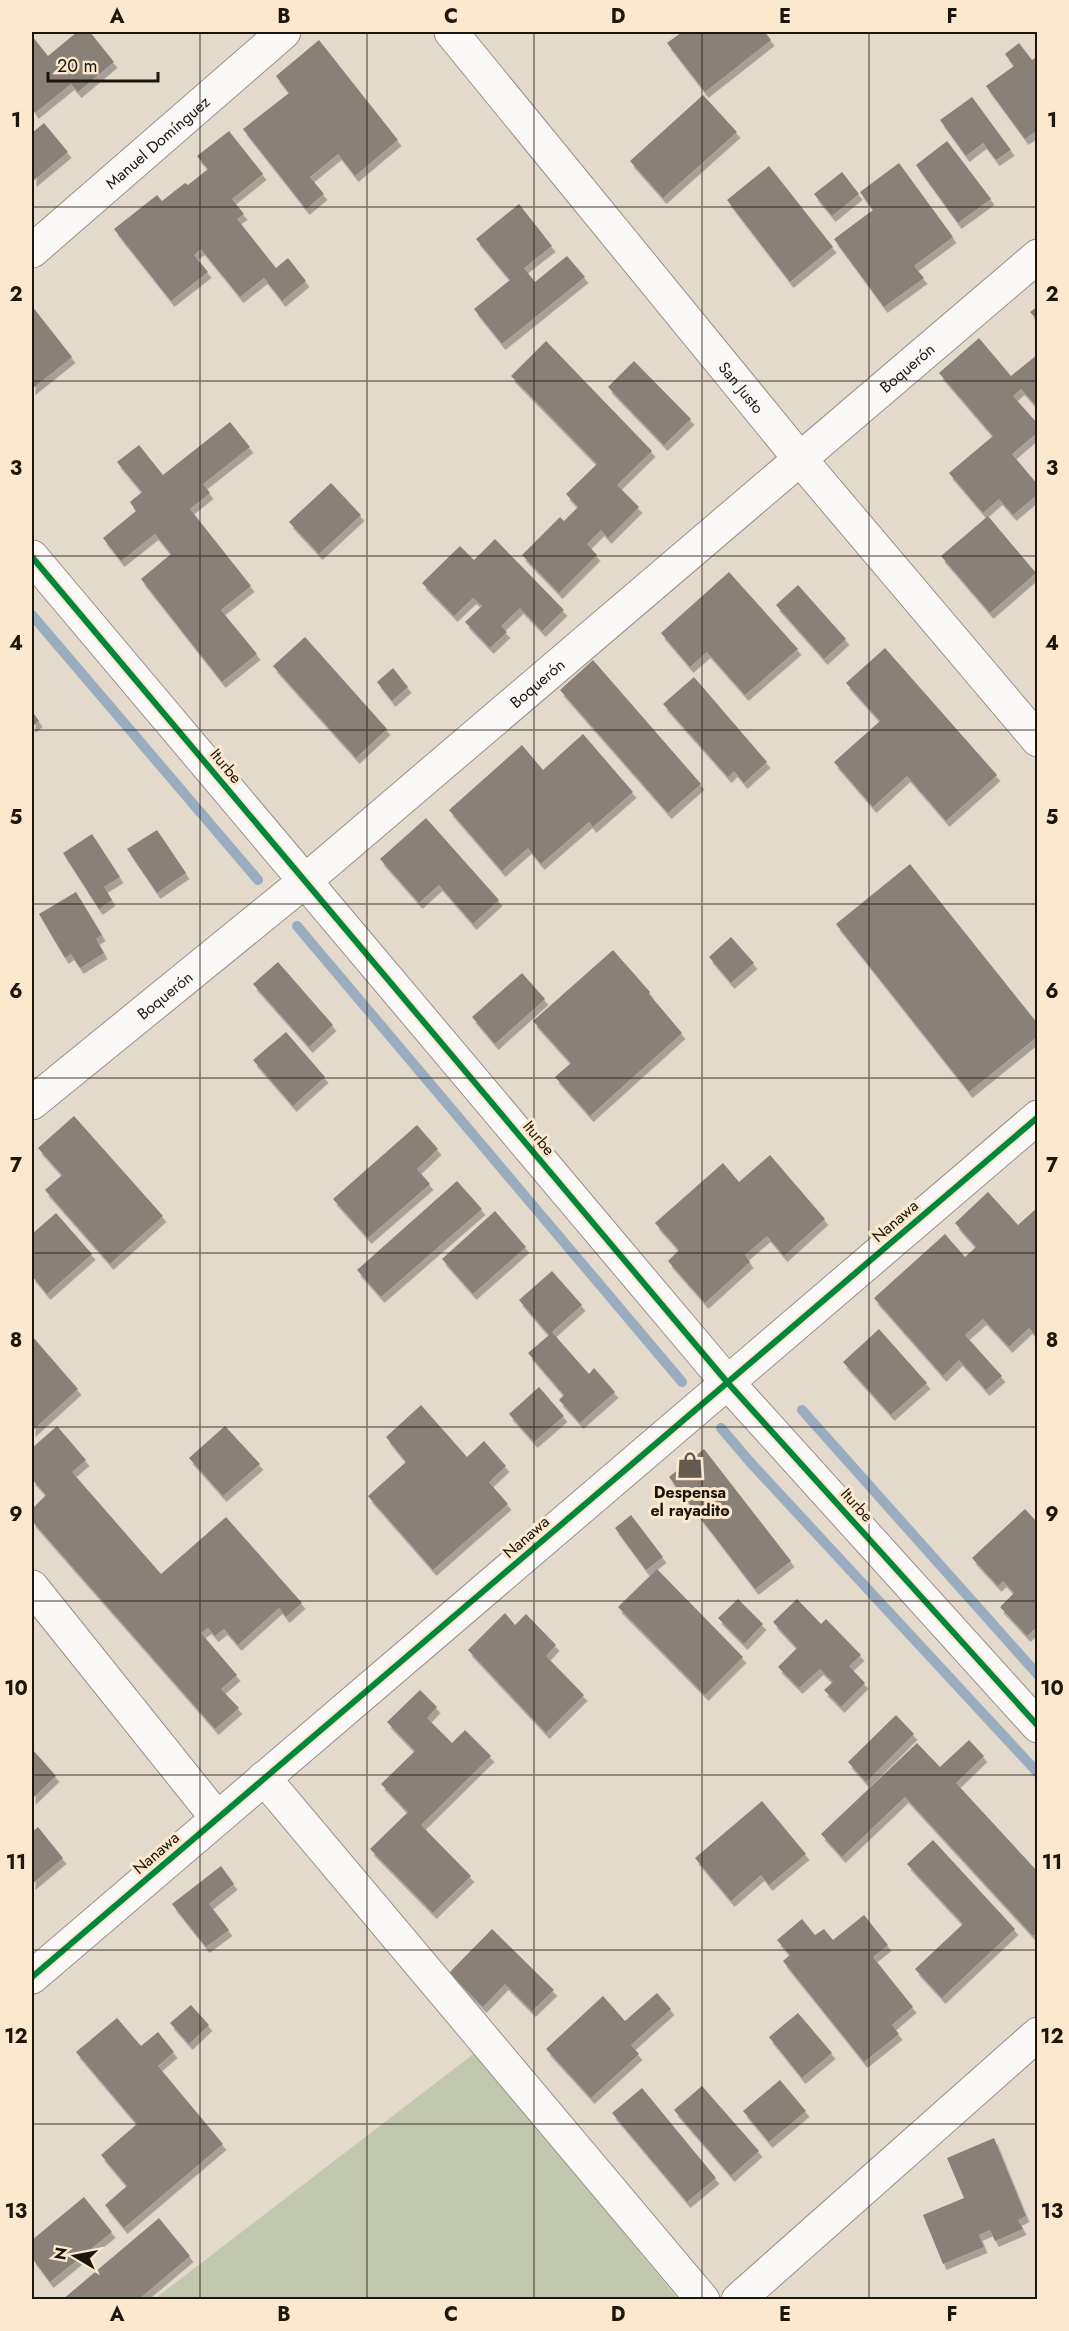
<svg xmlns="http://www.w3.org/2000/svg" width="1069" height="2331" font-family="Jost,sans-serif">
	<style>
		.green { fill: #c2c8ae }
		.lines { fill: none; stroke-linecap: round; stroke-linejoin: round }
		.stream { stroke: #9aacbf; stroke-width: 10 }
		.building { fill: #898177; filter: url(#shadow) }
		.minor-casing { stroke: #989086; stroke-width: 35 }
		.minor { stroke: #fbf9f7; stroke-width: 33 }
		.cycleway-casing { stroke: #fce8ce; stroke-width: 10 }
		.cycleway { stroke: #00873e; stroke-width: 6 }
		.grid { fill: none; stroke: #1d160d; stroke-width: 1.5; stroke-opacity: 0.55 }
		.labels { text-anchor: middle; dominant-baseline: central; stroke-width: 6; stroke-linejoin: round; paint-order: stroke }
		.street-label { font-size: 16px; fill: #1d160d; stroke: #fce8ce }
		.poi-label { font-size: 16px; font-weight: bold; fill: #1d160d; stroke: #fce8ce }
		.neatline { fill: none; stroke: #1d160d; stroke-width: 2 }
		.grid-label { font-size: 20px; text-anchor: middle; font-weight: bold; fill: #1d160d }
	</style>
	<defs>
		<filter id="shadow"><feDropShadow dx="3.5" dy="6" stdDeviation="0" flood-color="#0004"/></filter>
	</defs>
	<rect width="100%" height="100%" fill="#e4dacc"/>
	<!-- green -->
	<path class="green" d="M476,2052L678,2299L153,2300Z"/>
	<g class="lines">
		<!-- stream -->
		<path class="stream" d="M32,615L258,880
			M297,926L682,1382
			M802,1410L1038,1675
			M721,1428L750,1462L1038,1773"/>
	</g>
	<!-- building -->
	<path class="building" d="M77,32H90L114,62L78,92L71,84L35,113L32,108V36L48,56Z
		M682,32H765L771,40L705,92L667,43Z
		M319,40L398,140L355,176L338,154L310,177L324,194L306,209L243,129L289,93L276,76Z
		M1019,43L1032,60L1038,56V130L1025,139L986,86L1014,66L1005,54Z
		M703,95L737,132L663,198L630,161Z
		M972,97L1011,150L996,160L983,143L966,156L940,120Z
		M44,123L68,152L33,181L32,133Z
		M229,131L263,174L232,199L244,214L237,219L276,268L288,258L306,281L282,301L264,278L240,297L201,249L194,255L208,272L171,301L114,229L157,195L162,201L185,183L188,185L208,169L197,156Z
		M947,141L991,199L958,223L916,165Z
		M899,163L953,237L914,266L924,278L884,307L834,239L873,210L860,192Z
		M769,166L833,247L790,282L727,200Z
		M842,172L859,194L832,216L814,194Z
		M519,204L552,246L524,268L535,282L567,256L585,277L502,344L474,309L510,280L476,239Z
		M32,306L72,357L32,389Z
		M1038,306V321L1030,312Z
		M979,338L1011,376L1038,354V408L1021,389L1013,396L1038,424V432L1012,454L1038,485V494L1013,515L999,499L983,513L949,473L993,436L939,373Z
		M546,341L652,451L617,485L639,507L608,538L601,530L587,544L597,555L559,593L522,555L560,517L564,521L578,507L566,494L597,464L511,376Z
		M634,361L691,419L664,445L608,387Z
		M230,422L250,447L203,484L210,493L190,509L251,586L221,610L257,654L222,682L141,579L171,554L155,534L121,561L103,538L136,511L130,502L142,492L117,462L139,445L163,475Z
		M331,483L361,515L319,554L289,522Z
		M988,516L1036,573L990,613L941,556Z
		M495,539L564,610L542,631L520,608L501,626L507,632L490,648L465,622L482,606L473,598L454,616L422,583L460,546L474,560Z
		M729,572L798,649L745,695L707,652L690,667L661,633Z
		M798,585L846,639L824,659L776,605Z
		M305,637L387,729L356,758L273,666Z
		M885,648L997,775L946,821L907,776L873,807L834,762L880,721L846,683Z
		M593,660L701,784L668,813L560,690Z
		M393,668L408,687L392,701L377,682Z
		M694,677L767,762L744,783L734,771L728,777L663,704Z
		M32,711L39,721L32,727Z
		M583,734L633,792L593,827L589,822L541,864L528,848L502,871L449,810L522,745L543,770Z
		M426,818L499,900L473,924L439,885L419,903L380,859Z
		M157,830L186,873L157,893L127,849Z
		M92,834L120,877L104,887L112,900L99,909L63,853Z
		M910,864L1038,1024V1036L969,1092L836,924Z
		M76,892L102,935L96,939L104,953L80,968L71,954L65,958L39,914Z
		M731,937L754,963L731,983L709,957Z
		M613,950L650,992L649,994L682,1033L590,1116L555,1077L571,1063L533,1021Z
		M278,962L333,1025L309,1047L253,984Z
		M522,973L545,999L495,1044L472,1017Z
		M286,1032L325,1077L293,1106L253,1060Z
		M74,1116L163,1216L110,1264L45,1190L62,1175L38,1148Z
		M417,1125L438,1149L417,1169L430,1184L368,1238L333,1199Z
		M770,1155L825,1219L784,1256L767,1236L745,1255L750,1262L705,1303L668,1261L679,1250L655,1223L723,1163L739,1182Z
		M457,1181L482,1209L381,1297L357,1270Z
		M988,1192L1018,1225L1038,1207V1338L1029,1328L1009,1347L983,1319L965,1335L1002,1376L986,1390L959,1360L943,1376L874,1298L945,1234L965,1257L976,1247L955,1223Z
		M495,1211L526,1247L473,1294L442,1259Z
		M56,1213L92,1254L47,1294L32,1276V1234Z
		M552,1271L582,1305L552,1332L589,1374L594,1368L615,1392L580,1423L559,1400L564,1395L528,1353L549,1335L519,1300Z
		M879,1329L927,1383L891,1415L843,1362Z
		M32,1336L78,1389L32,1431Z
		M539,1387L564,1416L534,1442L509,1414Z
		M421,1405L467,1457L484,1441L506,1466L489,1482L508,1504L433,1570L368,1496L406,1462L386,1437Z
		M57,1426L86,1460L72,1472L161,1574L226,1517L302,1603L286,1617L279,1608L238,1645L224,1629L215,1636L208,1628L201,1633L237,1675L221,1689L239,1708L215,1729L32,1521V1509L46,1495L32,1479V1448Z
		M225,1426L260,1464L223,1496L189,1458Z
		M704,1449L791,1561L755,1589L669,1477Z
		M1025,1509L1038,1523V1626L1027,1636L1000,1607L1014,1593L1003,1581L998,1586L972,1558Z
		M631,1515L663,1557L646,1570L615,1528Z
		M657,1569L743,1657L705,1695L618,1607Z
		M738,1599L763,1624L744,1644L718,1618Z
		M797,1599L821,1624L826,1619L861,1655L849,1666L865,1683L841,1707L824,1690L833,1682L820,1669L799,1688L778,1667L797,1648L773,1622Z
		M505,1613L515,1625L526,1614L556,1645L546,1656L584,1695L546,1733L468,1650Z
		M420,1690L437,1707L427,1718L452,1743L465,1730L491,1756L421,1825L471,1876L433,1913L370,1849L408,1812L381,1784L415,1751L387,1722Z
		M896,1715L914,1734L866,1782L848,1762Z
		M969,1740L984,1756L956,1783L1038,1872V1932L1033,1936L905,1797L842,1857L821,1834L917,1743L940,1767Z
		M32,1749L56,1776L32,1799Z
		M762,1801L806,1854L769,1885L761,1875L731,1901L695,1858Z
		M38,1827L63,1858L32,1884V1832Z
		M933,1840L1015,1929L942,1998L915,1969L963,1924L907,1864Z
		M221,1866L234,1884L209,1904L229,1930L206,1947L172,1904Z
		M864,1915L888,1945L873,1957L913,2007L892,2025L899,2034L864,2062L783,1961L790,1955L777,1940L802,1919L815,1935L824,1929L833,1940Z
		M492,1929L554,1990L532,2011L505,1984L483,2007L449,1973Z
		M657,1993L671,2009L631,2045L639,2054L591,2098L546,2049L603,1996L625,2021Z
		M191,2005L209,2025L189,2044L170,2023Z
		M798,2013L832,2053L802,2078L769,2037Z
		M117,2018L141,2046L158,2032L174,2052L158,2066L223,2144L124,2228L105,2205L127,2186L101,2155L137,2124L76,2052Z
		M780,2080L806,2111L769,2142L743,2111Z
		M702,2086L759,2151L731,2176L674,2110Z
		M642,2088L716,2178L687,2202L612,2113Z
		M994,2138L1026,2216L1018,2220L1023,2229L995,2241L990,2230L979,2235L984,2247L943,2264L923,2215L964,2198L947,2158Z
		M84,2197L112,2232L50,2282L32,2258V2240Z
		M159,2218L190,2256L138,2300H62Z"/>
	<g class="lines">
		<defs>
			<g id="minor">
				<path id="s1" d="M451,32L800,459L1038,740"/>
				<path id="s2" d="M32,251L284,32"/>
				<path d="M32,557L727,1382L1038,1726"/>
				<path id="s3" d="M32,1103L305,881L1038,256"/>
				<path d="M32,1587L217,1818"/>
				<path d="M264,1778L703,2300"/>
				<path d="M32,1977L1038,1117"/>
				<path d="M738,2300L1038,2034"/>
			</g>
		</defs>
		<!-- minor casing -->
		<use href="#minor" class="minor-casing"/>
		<!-- minor -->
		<use href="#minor" class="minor"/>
		<defs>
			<path id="cycleway" d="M32,557L727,1382L1038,1726
				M32,1977L1038,1117"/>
		</defs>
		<!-- cycleway casing -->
		<use href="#cycleway" class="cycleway-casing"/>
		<!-- cycleway -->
		<use href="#cycleway" class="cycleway"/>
	</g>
	<!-- grid -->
	<path class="grid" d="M200,32V2300M367,32V2300M534,32V2300M702,32V2300M869,32V2300M32,207H1038M32,381H1038M32,556H1038M32,730H1038M32,904H1038M32,1078H1038M32,1253H1038M32,1427H1038M32,1601H1038M32,1775H1038M32,1950H1038M32,2124H1038"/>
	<!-- icons -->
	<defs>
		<symbol id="shop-bare" viewBox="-9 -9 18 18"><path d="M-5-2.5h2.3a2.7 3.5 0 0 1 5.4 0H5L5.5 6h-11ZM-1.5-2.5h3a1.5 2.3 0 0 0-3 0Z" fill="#635b50" stroke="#fce8ce" stroke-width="2.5" paint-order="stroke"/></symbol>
	</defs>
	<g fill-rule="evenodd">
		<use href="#shop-bare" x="671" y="1446" width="38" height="38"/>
	</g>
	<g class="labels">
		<!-- street labels -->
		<g class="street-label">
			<text stroke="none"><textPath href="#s2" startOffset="166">Manuel Domínguez</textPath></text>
			<text stroke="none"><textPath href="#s3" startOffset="1143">Boquerón</textPath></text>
			<text stroke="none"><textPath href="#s1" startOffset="459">San Justo</textPath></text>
			<text stroke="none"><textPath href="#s3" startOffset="657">Boquerón</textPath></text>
			<text transform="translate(226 766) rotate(50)">Iturbe</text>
			<text stroke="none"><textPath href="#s3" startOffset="171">Boquerón</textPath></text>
			<text transform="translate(539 1138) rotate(50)">Iturbe</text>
			<text transform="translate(895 1221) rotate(-41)">Nanawa</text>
			<text transform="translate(857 1505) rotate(48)">Iturbe</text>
			<text transform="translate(526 1537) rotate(-41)">Nanawa</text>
			<text transform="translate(156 1853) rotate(-41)">Nanawa</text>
		</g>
		<!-- poi labels -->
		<g class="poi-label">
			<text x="690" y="1492">Despensa<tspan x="690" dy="18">el rayadito</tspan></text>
		</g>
	</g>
	<!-- border -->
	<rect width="1069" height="2331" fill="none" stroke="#fce8ce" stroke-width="66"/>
	<!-- north arrow -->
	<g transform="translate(75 2256) rotate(280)" stroke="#fce8ce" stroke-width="4.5" paint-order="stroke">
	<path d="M0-4.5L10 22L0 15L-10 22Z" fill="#1d160d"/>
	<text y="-9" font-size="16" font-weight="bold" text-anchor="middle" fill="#1d160d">N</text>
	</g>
	<!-- scale -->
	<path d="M48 72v9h110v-9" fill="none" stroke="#1d160d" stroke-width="3"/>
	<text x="57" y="72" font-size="18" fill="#1d160d" stroke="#fce8ce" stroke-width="4.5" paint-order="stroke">20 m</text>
	<rect x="33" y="33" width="1003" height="2265" class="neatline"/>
	<g class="grid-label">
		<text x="117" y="23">A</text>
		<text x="284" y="23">B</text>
		<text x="451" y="23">C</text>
		<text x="618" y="23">D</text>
		<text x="785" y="23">E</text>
		<text x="952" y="23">F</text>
		<text x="16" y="127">1</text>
		<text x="1052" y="127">1</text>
		<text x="16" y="301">2</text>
		<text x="1052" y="301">2</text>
		<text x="16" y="475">3</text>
		<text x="1052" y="475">3</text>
		<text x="16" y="650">4</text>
		<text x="1052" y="650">4</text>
		<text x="16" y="824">5</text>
		<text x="1052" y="824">5</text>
		<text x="16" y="998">6</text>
		<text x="1052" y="998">6</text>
		<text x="16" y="1172">7</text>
		<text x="1052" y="1172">7</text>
		<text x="16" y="1347">8</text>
		<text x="1052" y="1347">8</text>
		<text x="16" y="1521">9</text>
		<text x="1052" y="1521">9</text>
		<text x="16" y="1695">10</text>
		<text x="1052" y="1695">10</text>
		<text x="16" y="1869">11</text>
		<text x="1052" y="1869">11</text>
		<text x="16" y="2043">12</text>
		<text x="1052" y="2043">12</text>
		<text x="16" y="2218">13</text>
		<text x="1052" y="2218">13</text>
		<text x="117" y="2321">A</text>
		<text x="284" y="2321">B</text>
		<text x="451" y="2321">C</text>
		<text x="618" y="2321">D</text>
		<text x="785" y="2321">E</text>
		<text x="952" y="2321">F</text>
	</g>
</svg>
